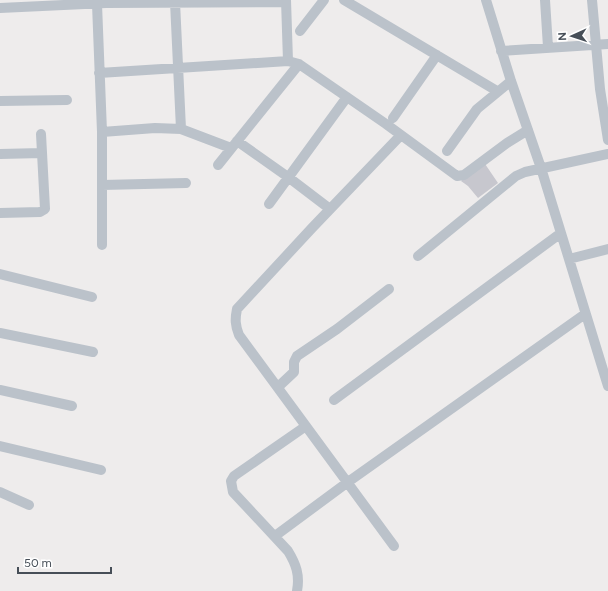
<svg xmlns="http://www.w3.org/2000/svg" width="608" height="591" font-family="Figtree,sans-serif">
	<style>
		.building { fill: #c7c7ce }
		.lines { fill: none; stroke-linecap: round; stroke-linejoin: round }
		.minor { stroke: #bbc2ca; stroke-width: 10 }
	</style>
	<rect width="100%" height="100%" fill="#eeecec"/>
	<!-- building -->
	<path class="building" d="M483,161L498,183L478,198L468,186L461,181Z"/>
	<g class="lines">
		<!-- minor -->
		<path class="minor" d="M286,0L288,61
			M344,0L497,91
			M486,0L511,81L541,168L608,386
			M545,0L548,47
			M592,0L600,89L608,140
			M175,2L181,129
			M97,4L102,132V245
			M0,8L106,3L286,2
			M300,31L324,0
			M501,51L608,44
			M99,73L288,61L299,64L386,124L457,176L464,175L507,143L528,130
			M0,101L67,100
			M393,118L437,55
			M102,132L155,128L181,129L231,148
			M237,141L288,177L330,209
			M447,151L477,109L511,81
			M0,154L42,153
			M218,165L299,64
			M102,185L186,183
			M269,204L347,97
			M0,213L40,212L45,209L41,134
			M418,256L516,176L525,172L608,154
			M569,259L608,249
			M0,274L92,297
			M0,333L93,352
			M278,387L294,372V362L297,356L337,329L389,289
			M0,390L72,406
			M334,400L561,233
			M0,446L101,470
			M0,492L29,505
			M275,536L348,482L585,314
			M394,546L239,335C235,325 235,319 237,309L312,228L401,135
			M297,591C300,575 296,564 288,551L233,492L231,481L234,476L306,426"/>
	</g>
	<!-- north arrow -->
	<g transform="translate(572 36) rotate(267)" stroke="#ffffff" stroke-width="3" paint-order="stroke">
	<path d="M0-3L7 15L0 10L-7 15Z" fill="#464e57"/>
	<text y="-6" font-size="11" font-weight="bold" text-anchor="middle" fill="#464e57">N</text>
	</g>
	<!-- scale -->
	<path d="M18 567v6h93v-6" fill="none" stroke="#464e57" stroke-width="2"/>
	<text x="24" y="567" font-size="12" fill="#464e57" stroke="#ffffff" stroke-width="3" paint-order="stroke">50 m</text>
</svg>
